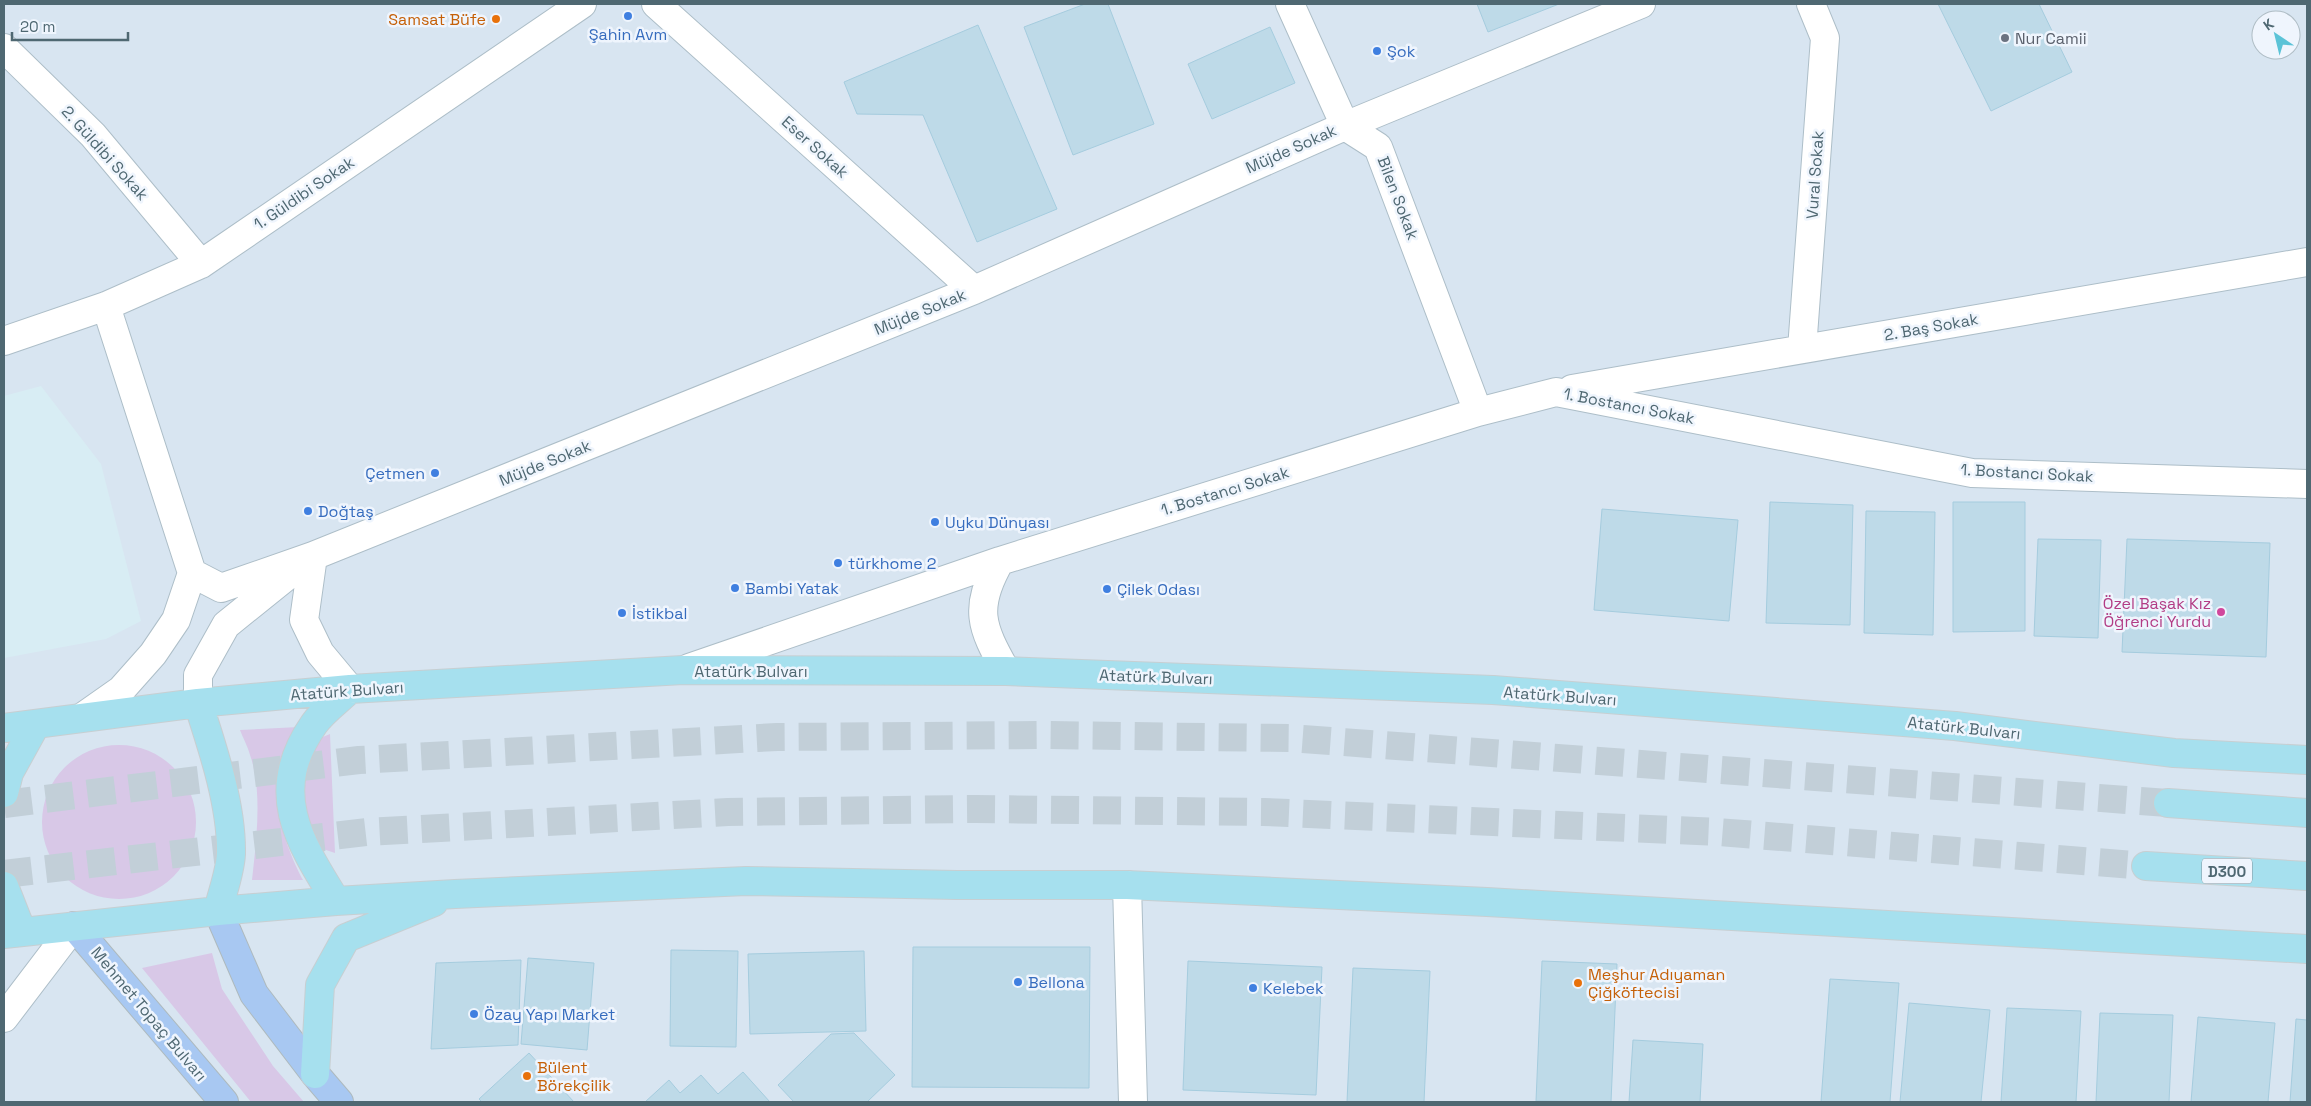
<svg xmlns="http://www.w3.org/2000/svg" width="2311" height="1106" font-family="'Space Grotesk',sans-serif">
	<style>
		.residential { fill: #d8e5f1; fill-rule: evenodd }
		.commercial { fill: #d8edf4 }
		.green { fill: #d8c8e7 }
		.building { fill: #bedae8; stroke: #a5ccde }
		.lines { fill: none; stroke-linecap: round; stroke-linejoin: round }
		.highway-tunnel { stroke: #c2cfd8; stroke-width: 28; stroke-dasharray: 28 14; stroke-linecap: butt }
		.minor-casing { stroke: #adbec8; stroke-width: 30 }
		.major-casing { stroke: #aebabe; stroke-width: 30 }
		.highway-casing { stroke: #c7cfd2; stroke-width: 30 }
		.minor { stroke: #fff; stroke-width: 28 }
		.major { stroke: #a8c8f2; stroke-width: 28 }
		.highway { stroke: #a6e0ee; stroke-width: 28 }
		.shop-dot { fill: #3f7fe0; stroke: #eff5fd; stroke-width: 2 }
		.food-dot { fill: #e8710a; stroke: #eff5fd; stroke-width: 2 }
		.worship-dot { fill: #6b7280; stroke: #eff5fd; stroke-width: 2 }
		.hotel-dot { fill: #d1479c; stroke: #eff5fd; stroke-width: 2 }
		.labels { text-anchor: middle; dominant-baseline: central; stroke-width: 5; stroke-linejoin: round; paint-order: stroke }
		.shield { fill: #eff5fd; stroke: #7f929c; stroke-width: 1 }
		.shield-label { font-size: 15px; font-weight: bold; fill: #4f6872 }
		.food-label { font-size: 16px; fill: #c56008; stroke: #eff5fd; text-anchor: start }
		.shop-label { font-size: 16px; fill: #366cbe; stroke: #eff5fd; text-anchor: start }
		.worship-label { font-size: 16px; fill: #5b616d; stroke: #eff5fd; text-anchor: start }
		.street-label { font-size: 16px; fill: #4f6872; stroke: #eff5fd }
		.hotel-label { font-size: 16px; fill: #b23c85; stroke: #eff5fd; text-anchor: end }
	</style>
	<rect width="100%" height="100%" fill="#e9f1fa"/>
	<!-- residential -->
	<path class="residential" d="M4,4H2307V1102H4ZM2261,20H2291V50H2261Z"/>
	<!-- commercial -->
	<path class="commercial" d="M41,386L101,464L141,621L106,639L4,658V396Z"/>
	<!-- green -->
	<path class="green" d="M299,727C292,752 282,778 279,803C276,821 294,864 303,880H252C256,843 263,791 250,755C248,747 243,738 240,730Z
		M330,734L335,853L323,849L301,815L305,755L318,739Z
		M42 822a77 77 0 1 1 154 0a77 77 0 1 1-154 0Z
		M212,953L222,989L273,1066L304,1102H251L142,968Z"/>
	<!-- building -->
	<path class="building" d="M1085,4H1108L1154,124L1073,155L1024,27Z
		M1477,4H1559L1488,32Z
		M1938,4H2039L2072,72L1991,111Z
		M978,25L1057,209L977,242L923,115L857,114L844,82Z
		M1270,27L1295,83L1212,119L1188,64Z
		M1770,502L1853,505L1850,625L1766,623Z
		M1953,502H2025V631L1953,632Z
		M1602,509L1738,520L1729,621L1594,610Z
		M1866,511L1935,512L1933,635L1864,633Z
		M2038,539L2101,540L2098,638L2034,636Z
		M2127,539L2270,543L2266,657L2122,652Z
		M913,947H1090L1089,1088L912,1087Z
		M671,950L738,951L736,1047L670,1046Z
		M864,951L866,1031L750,1034L748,954Z
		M528,958L594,963L587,1050L521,1044Z
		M521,960L518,1045L431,1049L436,963Z
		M1188,961L1322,967L1316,1095L1183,1090Z
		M1542,961L1617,964L1611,1102L1536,1101Z
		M1353,968L1430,971L1424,1102H1347Z
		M1830,979L1899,983L1890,1102H1821Z
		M1909,1003L1990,1010L1981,1102H1900Z
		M2007,1008L2081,1011L2076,1102H2001Z
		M2100,1013L2173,1015L2169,1102H2096Z
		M2198,1017L2275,1023L2268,1102H2191Z
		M2296,1019L2307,1020V1102H2290Z
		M854,1033L895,1075L867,1102H794L778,1085L831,1034Z
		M1633,1040L1703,1044L1700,1102H1629Z
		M529,1053L574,1102H482L479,1099Z
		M743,1072L770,1102H645L669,1080L680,1093L701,1075L718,1094Z"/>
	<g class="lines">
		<!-- highway-tunnel -->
		<path class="highway-tunnel" d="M4,804L359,760L777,737L1043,735L1289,738L2168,803
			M4,874L367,832L728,812L976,809L1264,812L1718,832L2146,866"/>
		<defs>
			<path id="minor" d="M656,4L974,290
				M1290,4L1345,126L1378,147L1478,412
				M4,48L93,135L201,264
				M4,341L106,306L201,264L582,4
				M1802,349L1825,38L1811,4
				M1572,389L2307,262
				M313,556L304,620L320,653L350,689
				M192,573L221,588L313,556L974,290L1345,126L1641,4
				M689,668L1000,561
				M1006,671C981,627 973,608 1000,561L1478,412L1556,392L1972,473L2307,484
				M198,703V675L226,625L293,571
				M84,716L121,690L153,654L176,620L192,573L106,306
				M1127,885L1133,1102
				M4,1018L74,926"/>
			<path id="major" d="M218,911L254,994L315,1074L339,1102
				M74,926L224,1102"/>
			<path id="highway" d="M198,703C213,749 232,806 231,854C230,873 222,893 218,911
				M4,728L198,703L350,689L683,670L1006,671L1493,690L1955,726L2174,753L2307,760
				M4,793L9,773L36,724
				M2168,803L2307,813
				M2146,866L2307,876
				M4,886L22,932
				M336,901C298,840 267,791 314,724C323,711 339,700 350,689
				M4,934L218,911L336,901L455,894L746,881L957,885H1127L1487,902L2307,949
				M315,1074L320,985L346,938L434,902"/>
		</defs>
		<!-- minor casing -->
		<use href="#minor" class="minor-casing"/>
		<!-- major casing -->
		<use href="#major" class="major-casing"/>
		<!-- highway casing -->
		<use href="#highway" class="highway-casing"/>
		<!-- minor -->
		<use href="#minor" class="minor"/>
		<!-- major -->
		<use href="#major" class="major"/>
		<!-- highway -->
		<use href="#highway" class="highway"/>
	</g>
	<!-- markers -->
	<g class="shop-dot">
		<circle cx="628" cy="16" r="5"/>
		<circle cx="1377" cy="51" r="5"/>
		<circle cx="435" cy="473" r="5"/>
		<circle cx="308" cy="511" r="5"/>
		<circle cx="935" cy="522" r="5"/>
		<circle cx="838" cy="563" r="5"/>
		<circle cx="735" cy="588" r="5"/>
		<circle cx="1107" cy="589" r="5"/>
		<circle cx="622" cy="613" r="5"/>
		<circle cx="1018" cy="982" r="5"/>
		<circle cx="1253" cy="988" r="5"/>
		<circle cx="474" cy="1014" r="5"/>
	</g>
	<g class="food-dot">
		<circle cx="496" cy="19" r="5"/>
		<circle cx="1578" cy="983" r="5"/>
		<circle cx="527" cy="1076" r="5"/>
	</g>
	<circle class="worship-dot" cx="2005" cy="38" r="5"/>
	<circle class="hotel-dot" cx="2221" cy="612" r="5"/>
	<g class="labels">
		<!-- shield labels -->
		<rect class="shield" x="2202" y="858.5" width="50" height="25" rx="4"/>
		<g class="shield-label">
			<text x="2227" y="871">D300</text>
		</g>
		<!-- food labels -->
		<g class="food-label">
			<text x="486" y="19" text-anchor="end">Samsat Büfe</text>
			<text x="1588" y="974">Meşhur Adıyaman<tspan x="1588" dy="18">Çiğköftecisi</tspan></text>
			<text x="537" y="1067">Bülent<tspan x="537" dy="18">Börekçilik</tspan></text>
		</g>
		<!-- shop labels -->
		<g class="shop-label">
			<text x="628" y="34" text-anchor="middle">Şahin Avm</text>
			<text x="1387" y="51">Şok</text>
			<text x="425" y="473" text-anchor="end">Çetmen</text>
			<text x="318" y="511">Doğtaş</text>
			<text x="945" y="522">Uyku Dünyası</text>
			<text x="848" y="563">türkhome 2</text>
			<text x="745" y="588">Bambi Yatak</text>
			<text x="1117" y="589">Çilek Odası</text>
			<text x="632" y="613">İstikbal</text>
			<text x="1028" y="982">Bellona</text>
			<text x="1263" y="988">Kelebek</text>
			<text x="484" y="1014">Özay Yapı Market</text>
		</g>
		<!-- worship labels -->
		<g class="worship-label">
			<text x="2015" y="38">Nur Camii</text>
		</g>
		<!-- street labels -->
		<g class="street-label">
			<text transform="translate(815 147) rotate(42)">Eser Sokak</text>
			<text transform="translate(1291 149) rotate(-24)">Müjde Sokak</text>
			<text transform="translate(105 153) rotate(48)">2. Güldibi Sokak</text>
			<text transform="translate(1815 175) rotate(-86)">Vural Sokak</text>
			<text transform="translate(304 193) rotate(-34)">1. Güldibi Sokak</text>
			<text transform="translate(1398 198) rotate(69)">Bilen Sokak</text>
			<text transform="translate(920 312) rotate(-22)">Müjde Sokak</text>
			<text transform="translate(1931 327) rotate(-10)">2. Baş Sokak</text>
			<text transform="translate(1629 406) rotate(11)">1. Bostancı Sokak</text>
			<text transform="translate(545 463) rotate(-22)">Müjde Sokak</text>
			<text transform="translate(2027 473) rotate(3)">1. Bostancı Sokak</text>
			<text transform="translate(1225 491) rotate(-17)">1. Bostancı Sokak</text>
			<text x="751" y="671">Atatürk Bulvarı</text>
			<text transform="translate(1156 677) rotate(2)">Atatürk Bulvarı</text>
			<text transform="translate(347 691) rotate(-4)">Atatürk Bulvarı</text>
			<text transform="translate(1560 696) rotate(4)">Atatürk Bulvarı</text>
			<text transform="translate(1964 728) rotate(6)">Atatürk Bulvarı</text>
			<text transform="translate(149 1014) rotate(50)">Mehmet Topaç Bulvarı</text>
		</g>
		<!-- hotel labels -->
		<g class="hotel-label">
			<text x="2211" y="603">Özel Başak Kız<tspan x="2211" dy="18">Öğrenci Yurdu</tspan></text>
		</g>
	</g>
	<!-- border -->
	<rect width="2311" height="1106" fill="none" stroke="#4f6872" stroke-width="10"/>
	<!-- north arrow -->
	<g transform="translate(2276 35) rotate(325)"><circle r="24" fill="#eff5fd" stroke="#afbdc5"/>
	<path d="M0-4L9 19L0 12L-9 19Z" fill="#5bc3d7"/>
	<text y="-8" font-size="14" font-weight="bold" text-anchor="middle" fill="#4f6872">K</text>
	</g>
	<!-- scale -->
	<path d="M12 32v8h116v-8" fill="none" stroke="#4f6872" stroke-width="2.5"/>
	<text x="20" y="32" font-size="15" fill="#4f6872" stroke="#eff5fd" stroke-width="4" paint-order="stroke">20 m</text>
</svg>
